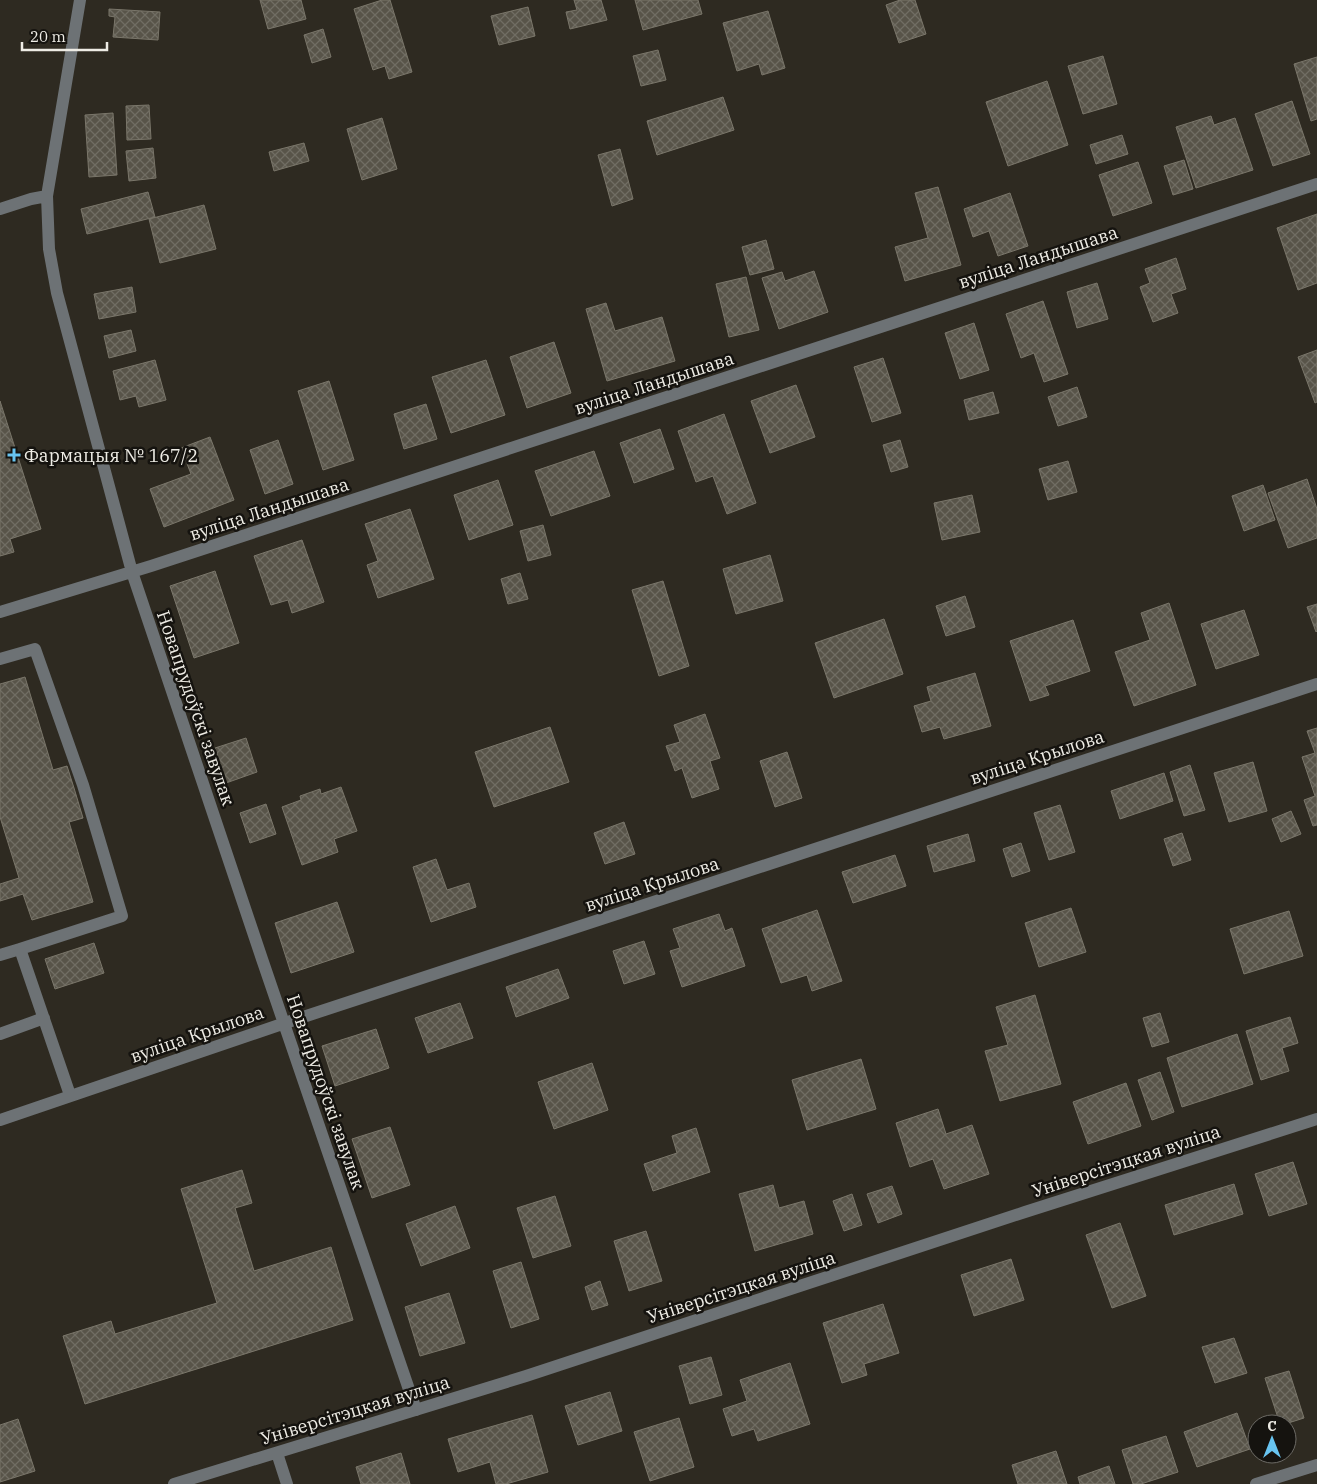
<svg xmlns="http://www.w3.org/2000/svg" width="1317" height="1484" font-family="'IBM Plex Serif',serif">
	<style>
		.building { fill: url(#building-cross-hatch); stroke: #7a766a }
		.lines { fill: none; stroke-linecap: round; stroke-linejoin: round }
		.minor { stroke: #6d7275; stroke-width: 12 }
		.poi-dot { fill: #68c4f0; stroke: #15130f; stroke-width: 2 }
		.labels { text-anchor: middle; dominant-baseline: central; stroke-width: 5; stroke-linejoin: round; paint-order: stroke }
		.street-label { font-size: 18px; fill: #eeece5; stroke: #15130f }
		.poi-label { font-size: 18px; fill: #eeece5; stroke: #15130f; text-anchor: start }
	</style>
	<defs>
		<pattern id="building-cross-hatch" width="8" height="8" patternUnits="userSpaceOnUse" patternTransform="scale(1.25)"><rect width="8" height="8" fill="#585449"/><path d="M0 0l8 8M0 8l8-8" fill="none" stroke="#706d63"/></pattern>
	</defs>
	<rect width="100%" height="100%" fill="#2e2a21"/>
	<!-- building -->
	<path class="building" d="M260,0H301L306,19L268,29Z
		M382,0H390L412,72L389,79L385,66L373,70L354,9Z
		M574,0H601L607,20L570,29L566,12L577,10Z
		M635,0H698L702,14L643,30Z
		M900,0H915L926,34L899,43L886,5Z
		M528,7L535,36L499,45L491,16Z
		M109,9L160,12L158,40L113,37L115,17L109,16Z
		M768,11L785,68L762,75L759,64L737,71L723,23Z
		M323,29L331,57L312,63L304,35Z
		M658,50L666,80L641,86L633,56Z
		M1103,56L1117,104L1083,114L1068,66Z
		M1317,57V119L1311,121L1294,64Z
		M1047,81L1068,145L1008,166L986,102Z
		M723,97L734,130L657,155L647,121Z
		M1292,101L1310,154L1273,166L1255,114Z
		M149,105L151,139L127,140L126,106Z
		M113,113L117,175L89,177L85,115Z
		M1211,116L1214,125L1235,118L1253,170L1196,188L1176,127Z
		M382,118L397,169L362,180L347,129Z
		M1122,135L1128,154L1096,164L1090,145Z
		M304,143L309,161L274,171L269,152Z
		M153,148L156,178L129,181L126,151Z
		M620,149L633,199L612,206L598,155Z
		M1184,160L1193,189L1173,195L1164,166Z
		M1138,162L1152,203L1113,216L1099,175Z
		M938,187L961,265L905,281L895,247L928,238L915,193Z
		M148,192L155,217L87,234L81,209Z
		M1010,193L1028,246L998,256L989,231L973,237L964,209Z
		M204,205L216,249L160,263L149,219Z
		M1317,214V283L1298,290L1277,228Z
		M766,240L774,269L750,275L742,247Z
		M1176,258L1186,289L1171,294L1178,313L1153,322L1140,287L1150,283L1145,269Z
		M814,271L828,312L779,329L762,278L782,272L785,281Z
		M746,277L759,330L729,337L716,284Z
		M1097,283L1108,319L1077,328L1067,292Z
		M132,287L136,312L99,319L94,294Z
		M1043,301L1068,374L1044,382L1034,353L1021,358L1006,314Z
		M606,303L615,331L662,317L675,361L607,381L586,309Z
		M974,323L989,370L960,379L945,333Z
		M131,330L136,351L109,358L104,336Z
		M554,342L571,393L527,408L510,357Z
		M1317,350V402L1315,403L1298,357Z
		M883,358L901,413L872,422L854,367Z
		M155,360L166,400L139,407L136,396L120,400L113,371Z
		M486,360L505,415L451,433L432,377Z
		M329,381L354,460L323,470L298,391Z
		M796,385L815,437L770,453L751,401Z
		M1077,387L1087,417L1058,426L1048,397Z
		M993,392L999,413L969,420L964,400Z
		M0,401L41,529L10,539L14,552L0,556Z
		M426,404L437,439L404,449L394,414Z
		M724,414L756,503L727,514L713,476L696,482L678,431Z
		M660,429L674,469L634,483L620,443Z
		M210,437L234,500L164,527L150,489L191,474L181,448Z
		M278,440L293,484L265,494L250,450Z
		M900,440L908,467L891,472L883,445Z
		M594,451L610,496L551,516L535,471Z
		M1068,461L1077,492L1048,500L1039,469Z
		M1307,479L1317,509V538L1288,548L1268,493Z
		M498,480L513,525L469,540L454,495Z
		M1263,485L1275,520L1244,531L1232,496Z
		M972,495L980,532L942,540L934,503Z
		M410,509L434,579L378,598L367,565L378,561L365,524Z
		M543,525L551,555L528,561L520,531Z
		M302,540L324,602L292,613L288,600L271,605L254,556Z
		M770,555L783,601L736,614L723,569Z
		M215,571L239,643L194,658L170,586Z
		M520,573L528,599L508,604L501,579Z
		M663,581L689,666L659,676L632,590Z
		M965,596L975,627L946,636L936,606Z
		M1169,603L1196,685L1134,706L1115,652L1150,640L1141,613Z
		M1317,604V631L1316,632L1307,607Z
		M1244,610L1259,655L1216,669L1201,624Z
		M884,619L903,674L834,698L815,643Z
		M1073,620L1090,671L1045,686L1049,695L1030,701L1010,641Z
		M975,673L991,726L944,739L940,727L922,732L914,706L931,701L927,687Z
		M25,677L53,770L67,766L74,788L83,818L69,822L93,902L32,920L23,894L0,901V884L19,878L0,817V684Z
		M705,714L720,758L710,761L719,789L692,798L682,768L675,771L666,746L680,742L674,725Z
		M550,727L569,782L494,807L475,752Z
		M1317,728V825L1313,826L1304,800L1315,796L1302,757L1315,753L1307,731Z
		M246,738L257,772L226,783L215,748Z
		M787,752L802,798L775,807L760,761Z
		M1253,762L1267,811L1229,822L1214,773Z
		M1190,765L1205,810L1184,816L1170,772Z
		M1164,773L1173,801L1120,819L1111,791Z
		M341,787L357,831L334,839L338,852L302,865L282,807L301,800L300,796L320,789L321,794Z
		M266,804L276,834L250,843L240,813Z
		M1060,805L1075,852L1049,860L1034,813Z
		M1291,811L1301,834L1281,842L1272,819Z
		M624,822L635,854L605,864L594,833Z
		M1182,833L1191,860L1173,866L1164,839Z
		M968,834L975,861L934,872L927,846Z
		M1021,843L1030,871L1012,877L1003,849Z
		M895,855L906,886L853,903L842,872Z
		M436,859L447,890L469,883L476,907L431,922L413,867Z
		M337,902L354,952L291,973L275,923Z
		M1071,908L1086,952L1039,967L1025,923Z
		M817,910L842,981L812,991L807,975L781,983L762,929Z
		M1289,911L1303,956L1244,974L1230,929Z
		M719,914L725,931L732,928L745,966L682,987L670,951L680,948L673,929Z
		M644,941L655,974L624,984L613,951Z
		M94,943L104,973L55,989L45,959Z
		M558,969L569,998L516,1017L506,987Z
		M1035,995L1061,1084L1000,1101L985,1051L1008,1045L996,1007Z
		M460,1003L473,1038L428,1053L415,1018Z
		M1160,1013L1169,1042L1152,1047L1143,1018Z
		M1290,1017L1298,1043L1282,1048L1289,1071L1261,1080L1246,1031Z
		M376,1029L389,1068L335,1086L322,1046Z
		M1237,1034L1253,1084L1182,1107L1167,1058Z
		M861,1059L876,1109L807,1130L792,1080Z
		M592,1063L608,1110L554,1129L538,1082Z
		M1160,1072L1174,1112L1152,1120L1138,1080Z
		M1126,1083L1141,1126L1088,1144L1073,1102Z
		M938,1109L946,1134L972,1125L989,1174L944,1189L933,1159L910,1167L896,1123Z
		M390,1127L410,1185L372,1198L352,1139Z
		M696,1128L710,1172L653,1191L644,1164L677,1153L672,1136Z
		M1293,1162L1307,1204L1269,1216L1255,1174Z
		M242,1170L252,1203L235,1208L254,1271L331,1247L353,1320L85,1404L63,1336L111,1321L115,1334L217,1303L181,1189Z
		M1234,1184L1243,1214L1174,1235L1165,1205Z
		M773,1185L779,1208L804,1201L813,1234L755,1251L739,1194Z
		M892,1186L902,1214L878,1223L867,1194Z
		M852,1194L862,1225L844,1231L833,1201Z
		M555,1196L571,1246L533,1258L517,1208Z
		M455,1206L470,1248L421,1266L406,1224Z
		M1120,1223L1146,1296L1112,1308L1086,1235Z
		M646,1231L662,1281L629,1291L614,1241Z
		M1011,1259L1024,1300L974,1316L961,1275Z
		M521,1262L539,1319L511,1328L493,1271Z
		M600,1281L608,1305L592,1310L585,1287Z
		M449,1293L465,1343L420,1356L405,1307Z
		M883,1304L899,1353L864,1364L867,1375L842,1383L823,1323Z
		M1234,1338L1247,1373L1215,1383L1202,1347Z
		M711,1357L722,1395L690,1404L679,1366Z
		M790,1363L810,1424L758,1441L754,1429L732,1436L723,1409L747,1401L740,1380Z
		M1289,1371L1304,1418L1285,1424H1280L1265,1378Z
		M610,1392L622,1431L578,1445L565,1406Z
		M1237,1413L1250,1449L1197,1467L1184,1432Z
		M532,1415L548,1472L506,1484H496L490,1462L458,1472L448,1439Z
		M679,1418L694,1467L650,1481L634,1432Z
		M18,1419L35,1471L0,1482V1425Z
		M1166,1436L1178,1472L1141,1484H1133L1122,1450Z
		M1056,1451L1067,1484H1018L1012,1465Z
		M401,1453L410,1484H361L356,1467Z
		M1109,1466L1115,1484H1080L1078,1477Z"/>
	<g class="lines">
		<!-- minor -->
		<path class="minor" d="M80,0L47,196L49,249L57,293L132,572L262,959L416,1410
			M0,209L31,199L47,196
			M0,612L151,566L1317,184
			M0,659L35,649L83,785L122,916L20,949
			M0,955L20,949L70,1095
			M0,1034L44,1018
			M0,1120L285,1023L1317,684
			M277,1453L287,1484
			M174,1484L526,1376L1025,1212L1317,1119
			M1256,1484L1317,1465"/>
	</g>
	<!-- markers -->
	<path class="poi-dot" d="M11.5 447.5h5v5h5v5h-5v5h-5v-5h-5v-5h5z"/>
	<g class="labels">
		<!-- street labels -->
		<g class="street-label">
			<text transform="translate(1038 257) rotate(-18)">вуліца Ландышава</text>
			<text transform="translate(654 383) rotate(-18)">вуліца Ландышава</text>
			<text transform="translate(269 509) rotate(-18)">вуліца Ландышава</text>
			<text transform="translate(196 708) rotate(71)">Новапрудоўскі завулак</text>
			<text transform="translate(1037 757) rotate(-18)">вуліца Крылова</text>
			<text transform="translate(652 884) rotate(-18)">вуліца Крылова</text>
			<text transform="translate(197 1034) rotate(-19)">вуліца Крылова</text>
			<text transform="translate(326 1092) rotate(71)">Новапрудоўскі завулак</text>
			<text transform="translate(1126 1161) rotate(-18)">Універсітэцкая вуліца</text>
			<text transform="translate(741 1287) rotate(-18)">Універсітэцкая вуліца</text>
			<text transform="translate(355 1410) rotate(-17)">Універсітэцкая вуліца</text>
		</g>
		<!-- poi labels -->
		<g class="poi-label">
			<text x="24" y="455">Фармацыя № 167/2</text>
		</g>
	</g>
	<!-- north arrow -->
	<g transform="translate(1272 1439)"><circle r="24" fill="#15130f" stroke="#6c6a65"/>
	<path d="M0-4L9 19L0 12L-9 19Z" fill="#68c4f0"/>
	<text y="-8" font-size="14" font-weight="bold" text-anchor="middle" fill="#eeece5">С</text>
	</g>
	<!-- scale -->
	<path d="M22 42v8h85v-8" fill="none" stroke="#eeece5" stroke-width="2.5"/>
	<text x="30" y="42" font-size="15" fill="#eeece5" stroke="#15130f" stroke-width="4" paint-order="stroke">20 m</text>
</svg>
